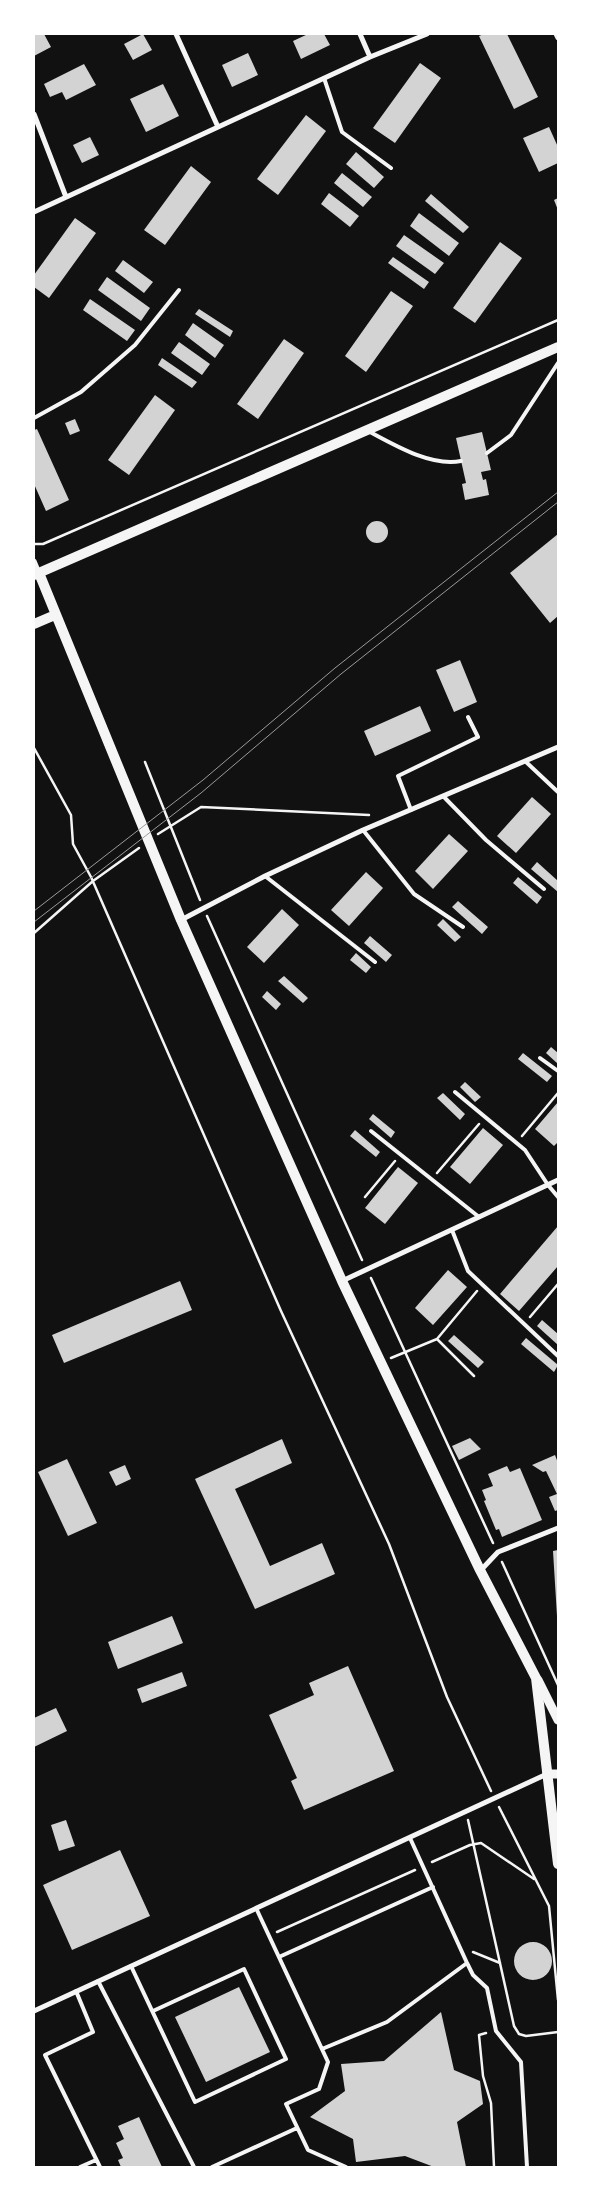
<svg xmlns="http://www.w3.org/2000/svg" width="592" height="2201" font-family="Overpass,sans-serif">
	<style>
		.building { fill: #d3d3d3 }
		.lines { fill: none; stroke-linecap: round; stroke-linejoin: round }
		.path { stroke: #f5f5f5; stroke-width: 2.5 }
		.service { stroke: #f5f5f5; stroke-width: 4 }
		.minor { stroke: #f5f5f5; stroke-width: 5 }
		.tertiary { stroke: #f5f5f5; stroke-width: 9 }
		.secondary { stroke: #f5f5f5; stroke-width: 10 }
		.tram { stroke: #9a9a9a; stroke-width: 1 }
	</style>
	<rect width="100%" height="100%" fill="#111"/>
	<!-- building -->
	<path class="building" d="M34,34H44L51,47L34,56Z
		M143,34L152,50L133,60L124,44Z
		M308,34H324L330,45L301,59L293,41Z
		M484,34H507L538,97L514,109L479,36Z
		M248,53L258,75L232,87L222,65Z
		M420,63L441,78L395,143L373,128Z
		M84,64L96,85L66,100L62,92L50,97L44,84Z
		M163,84L179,116L146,132L130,99Z
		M306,115L326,131L278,195L257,179Z
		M549,127L558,147V163L539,172L523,138Z
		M90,137L99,155L82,163L73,145Z
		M356,152L384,177L374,188L346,164Z
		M191,166L211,182L165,245L144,230Z
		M342,173L372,197L363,207L334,183Z
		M329,193L359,216L350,227L321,204Z
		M431,194L469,227L463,233L425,201Z
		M558,198V210L554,200Z
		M419,213L459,243L449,256L410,226Z
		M75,218L96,233L49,298L34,287V275Z
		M404,235L444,263L435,274L396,246Z
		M500,242L522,258L475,323L453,308Z
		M393,257L429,282L424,289L388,263Z
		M123,260L153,282L144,293L115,271Z
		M107,277L150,308L141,321L98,290Z
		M391,291L413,306L366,372L345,356Z
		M90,299L135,330L127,341L83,310Z
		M199,309L233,331L230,337L195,314Z
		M193,323L224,345L215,358L185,335Z
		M284,339L304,353L258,419L237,404Z
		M179,342L210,364L202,375L171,353Z
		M162,358L197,382L192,388L158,365Z
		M155,395L175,410L129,475L108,460Z
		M75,419L80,431L70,435L65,423Z
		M37,429L69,500L46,511L34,484V430Z
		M482,432L491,470L481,472L483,480L486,479L489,495L465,500L462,484L466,483L456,438Z
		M366 532a11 11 0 1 1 22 0a11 11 0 1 1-22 0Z
		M558,534V616L550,623L510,573Z
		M460,660L477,702L454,712L436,670Z
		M420,706L431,731L375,756L364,731Z
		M532,797L551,814L516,853L497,836Z
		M449,834L468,851L433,889L415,871Z
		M537,862L558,881V892L531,869Z
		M366,872L383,888L349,926L331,910Z
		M518,877L542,897L537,904L513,883Z
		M458,901L488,927L482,934L452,907Z
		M282,909L299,925L264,963L247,947Z
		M443,919L461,937L455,942L437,925Z
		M370,936L392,955L386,962L364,943Z
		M356,953L371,967L366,973L350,960Z
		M284,976L308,998L303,1003L278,981Z
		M267,991L281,1004L276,1010L262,997Z
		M551,1047L558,1053V1064L546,1053Z
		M523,1053L552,1076L547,1082L518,1059Z
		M465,1082L481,1097L475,1102L460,1087Z
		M443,1093L465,1114L460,1120L437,1098Z
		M558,1102V1142L554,1146L535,1129Z
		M373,1114L395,1132L391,1138L369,1119Z
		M483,1128L503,1145L470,1184L450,1167Z
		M355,1130L380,1152L376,1157L350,1136Z
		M398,1167L418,1183L385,1224L365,1208Z
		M558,1226V1266L519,1311L500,1294Z
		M448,1270L467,1287L433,1325L415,1308Z
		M180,1281L192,1310L64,1363L52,1335Z
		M542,1320L558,1334V1345L537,1326Z
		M454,1335L484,1362L478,1368L448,1341Z
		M526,1338L558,1365L554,1372L521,1344Z
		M470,1438L481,1449L459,1460L452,1446Z
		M282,1439L292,1463L235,1489L270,1566L322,1543L335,1574L255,1609L195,1479Z
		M555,1455L558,1463V1510L555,1511L549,1497L557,1494L546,1471L543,1472L532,1465Z
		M67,1459L97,1523L68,1536L38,1472Z
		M125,1465L131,1479L116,1486L109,1472Z
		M507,1466L510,1472L520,1468L542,1520L502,1537L499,1529L496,1530L484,1501L486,1500L482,1490L493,1486L488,1474Z
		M558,1550V1616H557L553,1551Z
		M172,1616L183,1643L118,1669L108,1642Z
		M348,1666L394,1771L304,1810L291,1781L297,1778L269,1715L314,1695L309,1683Z
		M182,1672L187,1686L142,1703L137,1689Z
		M56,1708L67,1731L34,1747V1718Z
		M66,1820L75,1846L59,1851L51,1825Z
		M120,1850L150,1916L72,1950L43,1885Z
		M514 1961a19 19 0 1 1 38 0a19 19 0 1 1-38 0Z
		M239,1987L270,2052L206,2082L175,2017Z
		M441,2012L454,2070L480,2081L483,2104L457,2122L466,2167H434L405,2156L356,2162L353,2139L310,2117L345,2091L341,2064L384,2061Z
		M139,2117L149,2139L162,2167H121L118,2160L123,2158L116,2143L124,2139L118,2126Z"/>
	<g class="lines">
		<!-- path -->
		<path class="path" d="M34,544H43L558,320
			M34,748L71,815L73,844L91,877L281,1311L389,1544L447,1697L491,1791
			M145,762L200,900
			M158,834L201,807L369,815
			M207,916L362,1260
			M34,933L93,881L139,848
			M522,1136L558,1093
			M437,1173L479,1124
			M365,1197L395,1161
			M371,1278L493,1543
			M530,1317L558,1284
			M437,1339L474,1376
			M391,1358L437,1339L477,1291
			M502,1562L558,1685
			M499,1807L549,1906L558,2000
			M468,1820L514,2026L519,2034L526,2036L558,2032
			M432,1862L470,1845L481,1843L534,1879
			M277,1932L415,1870
			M473,1952L500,1963
			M486,2033L479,2035L483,2076L491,2103L494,2167"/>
		<!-- service -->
		<path class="service" d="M324,78L342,132L391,168
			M34,418L81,392L135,345L179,290
			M368,431C394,445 431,467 461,461
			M487,453L511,435L558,363
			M525,761L558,792
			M443,796L486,840L544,889
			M411,810L398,776L478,737L468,717
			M363,830L414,894L463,927
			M265,876L375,962
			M540,1058L558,1071
			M455,1092L525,1150L548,1185L558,1197
			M371,1131L479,1217
			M452,1230L468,1271L558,1356
			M256,1908L328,2062L319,2089L286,2104L308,2150L346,2167
			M279,1957L433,1887
			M467,1963L473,1975L487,1988L496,2031L521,2062L527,2167
			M131,1966L195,2102L286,2059L244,1969L153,2011
			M98,1981L194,2167
			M76,1991L93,2032L45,2055L100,2167
			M322,2049L387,2022L467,1963L410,1838
			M80,2167L96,2160
			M212,2167L297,2128"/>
		<!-- minor -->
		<path class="minor" d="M176,34L218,127
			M360,34L370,57
			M556,34L558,38
			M34,114L66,197
			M34,212L370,57L427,34
			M34,561L39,573
			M181,920L265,876L363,830L558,747
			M342,1281L558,1180
			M481,1570L498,1552L558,1528
			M34,2011L547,1774"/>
		<!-- tertiary -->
		<path class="tertiary" d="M538,1680L558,1720
			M547,1774H558"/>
		<!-- secondary -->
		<path class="secondary" d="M39,573L181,920L342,1281L480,1570L536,1678L558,1864
			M34,575L558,347
			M34,624L55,615"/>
		<!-- tram -->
		<path class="tram" d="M34,911L203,780L335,668L558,492
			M34,922L201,793L341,674L558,502"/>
	</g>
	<!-- border -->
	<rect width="592" height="2201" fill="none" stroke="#ffffff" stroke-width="70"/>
</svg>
